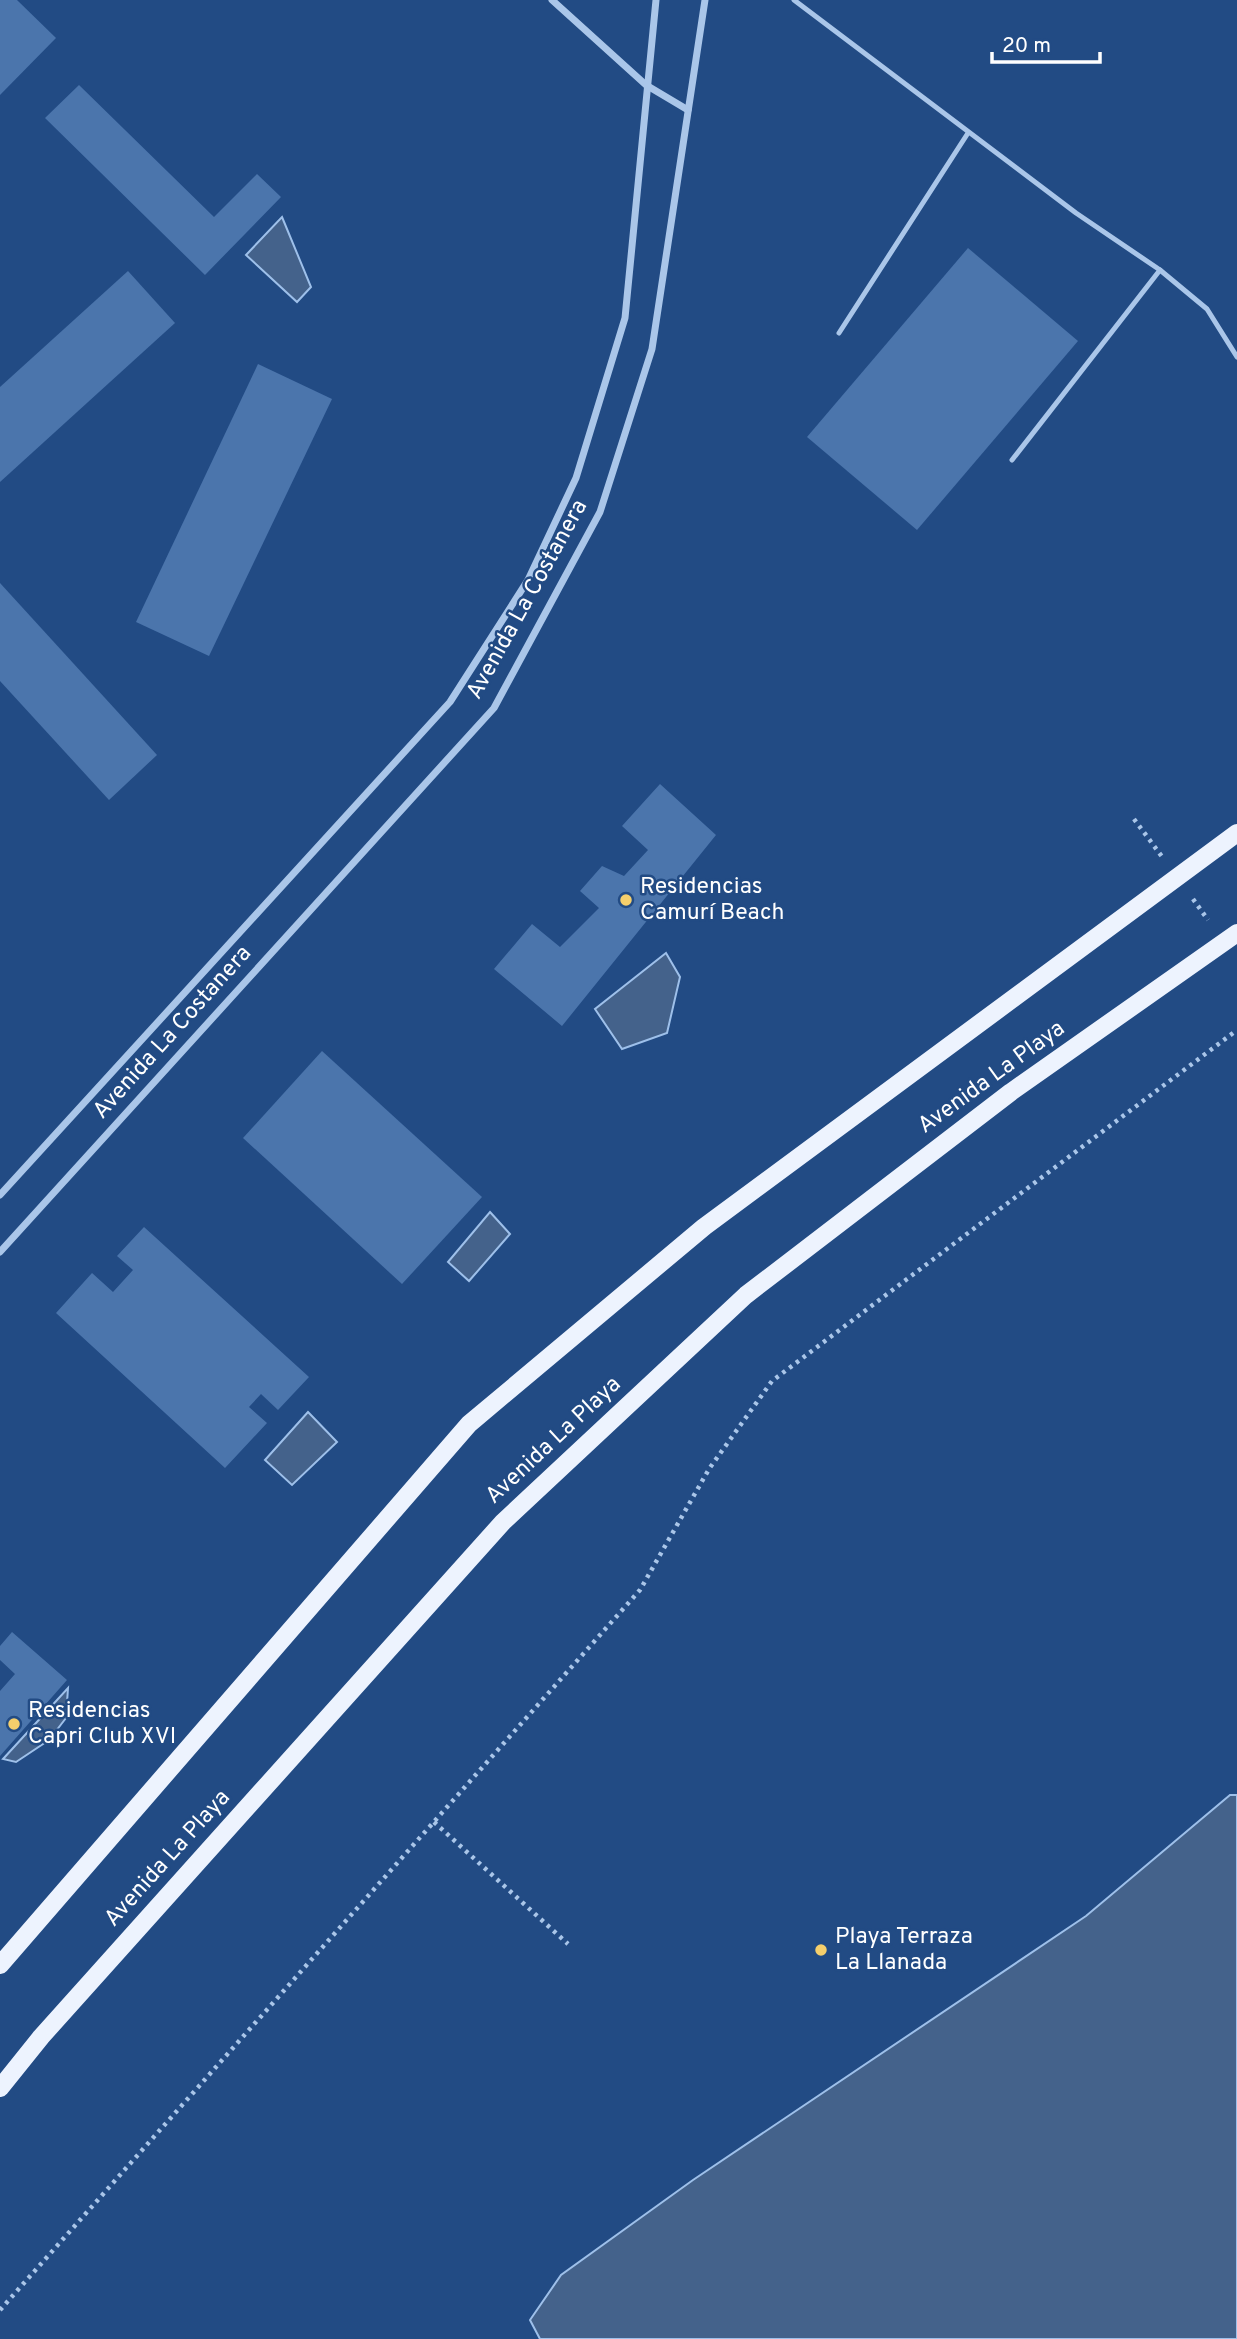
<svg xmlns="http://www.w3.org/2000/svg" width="1237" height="2339" font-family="Overpass,sans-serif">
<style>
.water{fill:#44628b;stroke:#9ec0ea;stroke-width:2}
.building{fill:#4b75ac}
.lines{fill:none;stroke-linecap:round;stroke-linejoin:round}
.path{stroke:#aac6e9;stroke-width:4.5;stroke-dasharray:3.5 5;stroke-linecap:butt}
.service{stroke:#aac6e9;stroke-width:5}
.minor{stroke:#aac6e9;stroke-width:7}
.primary{stroke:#edf3fe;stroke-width:18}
.poi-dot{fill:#f5cf6c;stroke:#224b84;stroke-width:2.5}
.labels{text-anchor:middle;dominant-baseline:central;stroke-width:5;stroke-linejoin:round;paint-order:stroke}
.street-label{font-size:23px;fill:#fff;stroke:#224b84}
.poi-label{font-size:23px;fill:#fff;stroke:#224b84;text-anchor:start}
</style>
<rect width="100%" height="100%" fill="#224b84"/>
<g class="water">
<path d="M282,217L311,287L297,302L246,255Z"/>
<path d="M666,953L680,977L667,1033L622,1049L595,1009Z"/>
<path d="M490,1212L510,1234L469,1281L448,1262Z"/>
<path d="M308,1412L337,1442L292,1485L265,1460Z"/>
<path d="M68,1688L66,1718L49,1740L16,1762L3,1759Z"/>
<path d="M1230,1795H1237V2339H540L530,2320L561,2275L693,2180L1086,1916Z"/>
</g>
<g class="building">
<path d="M0,0H17L56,38L0,95Z"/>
<path d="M79,85L214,217L257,174L281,197L205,275L45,118Z"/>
<path d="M968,248L1078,341L917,530L807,437Z"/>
<path d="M128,271L175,323L0,482V387Z"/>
<path d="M258,364L332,399L209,656L136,622Z"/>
<path d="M0,583L157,755L109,800L0,681Z"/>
<path d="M660,784L716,835L562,1026L494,969L532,924L560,947L599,908L580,891L602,866L624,876L648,850L622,826Z"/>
<path d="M322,1051L482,1197L402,1284L243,1138Z"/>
<path d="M144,1227L309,1377L278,1410L261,1394L249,1407L267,1423L225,1468L56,1313L92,1273L113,1292L133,1270L117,1256Z"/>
<path d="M12,1632L67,1680L0,1756V1691L15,1674L0,1660V1646Z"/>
</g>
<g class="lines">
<g class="path">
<path d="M1134,819L1163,858"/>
<path d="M1193,899L1208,920"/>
<path d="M434,1822L568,1944"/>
<path d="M0,2310L640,1590L709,1469L772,1381L1237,1030"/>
</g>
<g class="service">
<path d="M794,0L1076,213L1160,270L1207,309L1237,357"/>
<path d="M839,333L968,133"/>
<path d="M1012,460L1160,270"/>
</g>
<g class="minor">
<path d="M552,0L646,85L688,110"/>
<path d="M0,1195L450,702L528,580L576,478L625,318L656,0"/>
<path d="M0,1252L494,708L600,512L652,349L705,0"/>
</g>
<g class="primary">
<path d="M0,1965L469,1424L704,1227L1237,833"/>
<path d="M0,2088L41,2037L503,1522L746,1295L1011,1092L1237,933"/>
</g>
</g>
<g class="poi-dot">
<circle cx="626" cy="900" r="7"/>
<circle cx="14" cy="1724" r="7"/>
<circle cx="821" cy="1950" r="7"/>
</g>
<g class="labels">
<g class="street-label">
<text transform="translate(528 600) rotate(-61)">Avenida La Costanera</text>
<text transform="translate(173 1033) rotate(-48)">Avenida La Costanera</text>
<text transform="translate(992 1078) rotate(-36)">Avenida La Playa</text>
<text transform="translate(554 1441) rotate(-43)">Avenida La Playa</text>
<text transform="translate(168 1859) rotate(-48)">Avenida La Playa</text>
</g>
<g class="poi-label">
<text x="640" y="887">Residencias<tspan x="640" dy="26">Camurí Beach</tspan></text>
<text x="28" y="1711">Residencias<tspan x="28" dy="26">Capri Club XVI</tspan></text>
<text x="835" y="1937">Playa Terraza<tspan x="835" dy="26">La Llanada</tspan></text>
</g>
</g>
<path d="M992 52v10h108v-10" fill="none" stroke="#ffffff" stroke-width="3.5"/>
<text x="1002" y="52" font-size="21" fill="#ffffff" stroke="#224b84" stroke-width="5" paint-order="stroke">20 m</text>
</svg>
